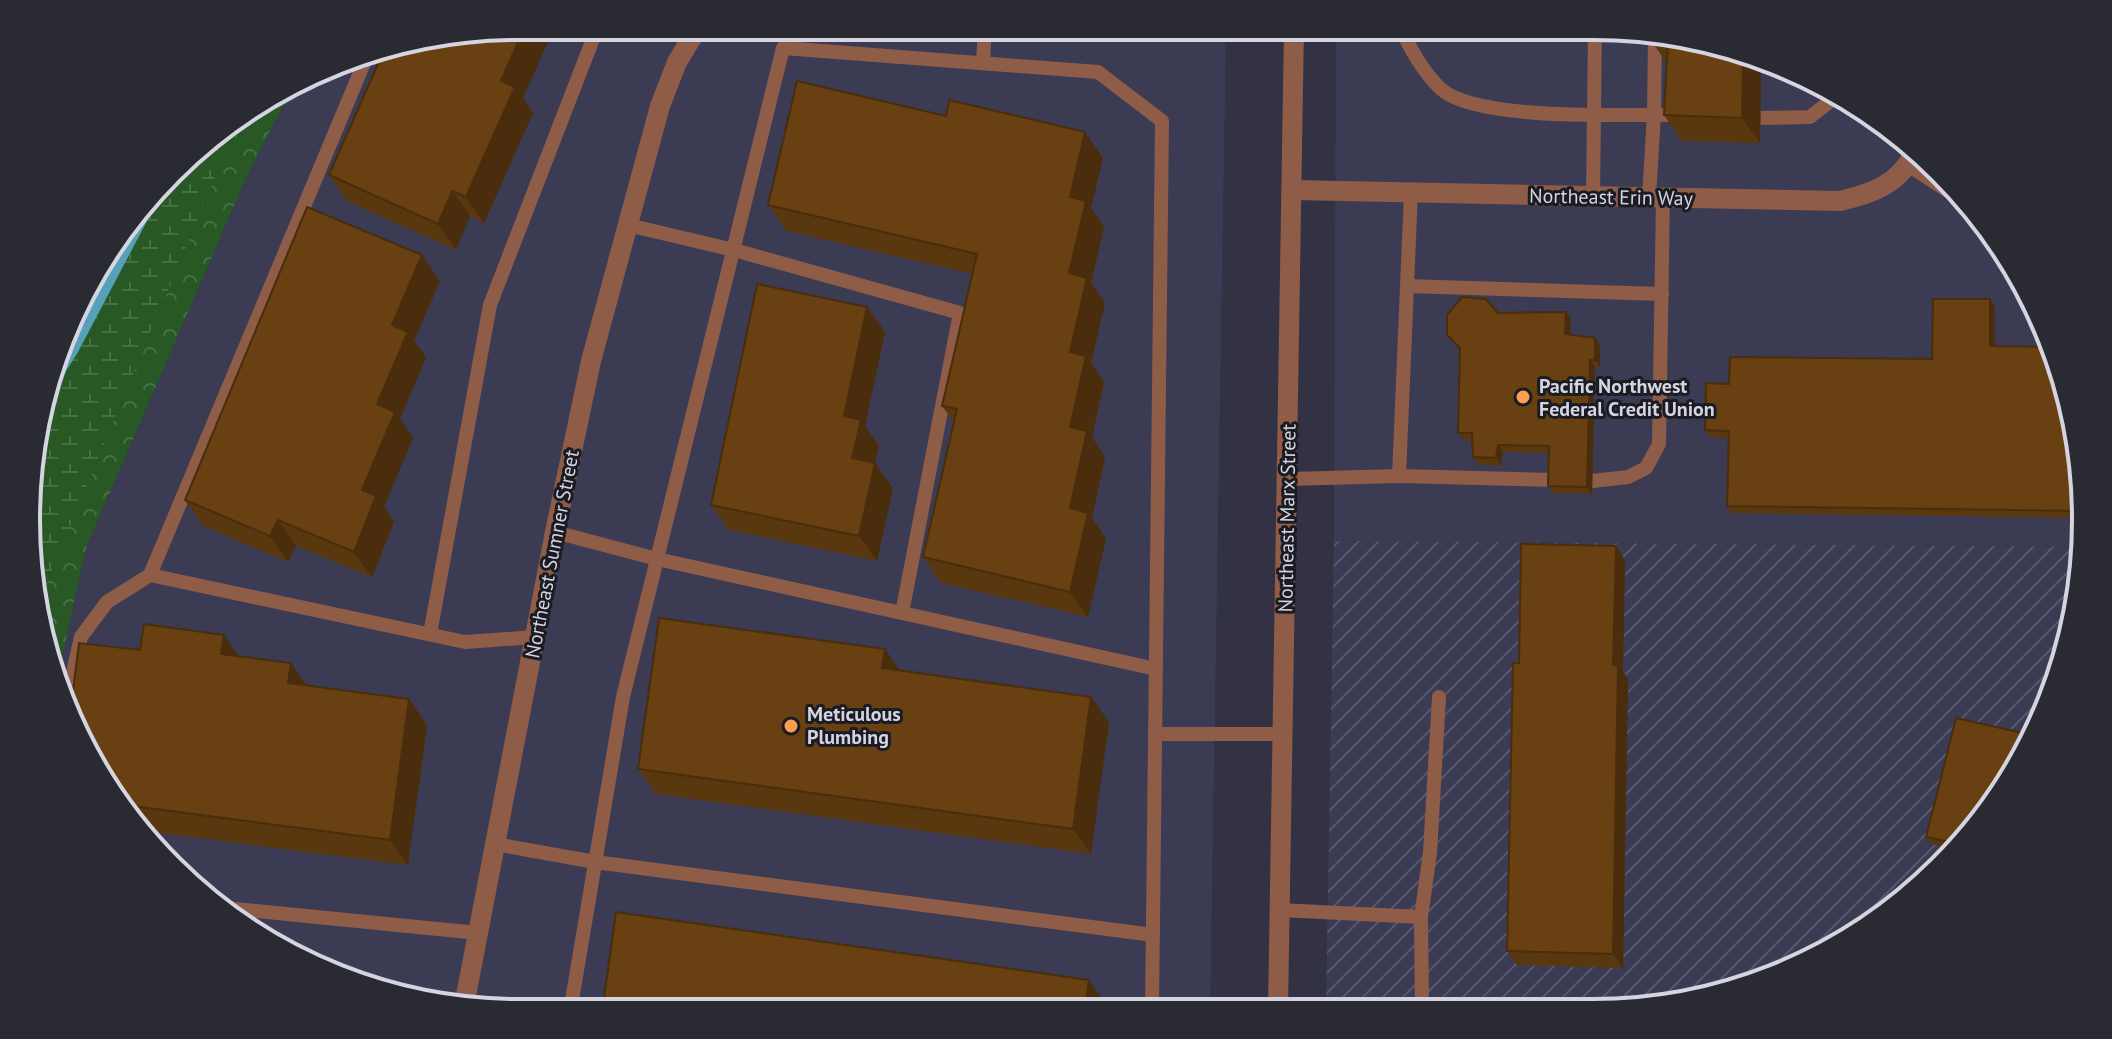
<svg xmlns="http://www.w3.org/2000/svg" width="2112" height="1039" font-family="'PT Sans',sans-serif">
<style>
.built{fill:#3b3b54}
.industrial{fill:url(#industrial-furrows)}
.forest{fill:url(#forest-crowns)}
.wetland{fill:url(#wetland-marsh)}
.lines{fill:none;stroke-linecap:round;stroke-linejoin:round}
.stream{stroke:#55a1ba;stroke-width:10}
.lane{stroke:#8e5c47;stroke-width:14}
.street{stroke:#8e5c47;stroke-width:20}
.wall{fill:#59370f}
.shaded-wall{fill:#492d0c}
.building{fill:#684011;stroke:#492d0c;stroke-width:2}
.poi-dot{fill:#fa9f4f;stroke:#1b1b23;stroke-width:3}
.labels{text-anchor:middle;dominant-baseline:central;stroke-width:6;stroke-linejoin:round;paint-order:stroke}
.street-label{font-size:20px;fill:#d5d5e1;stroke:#1b1b23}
.poi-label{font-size:20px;font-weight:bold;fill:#d5d5e1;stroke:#1b1b23;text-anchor:start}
.rim{fill:none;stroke:#d5d5e1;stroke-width:4}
</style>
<defs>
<pattern id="industrial-furrows" width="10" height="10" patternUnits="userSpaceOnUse" patternTransform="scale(2)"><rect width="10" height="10" fill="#3b3b54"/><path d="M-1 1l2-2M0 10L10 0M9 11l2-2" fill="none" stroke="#56566c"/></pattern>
<pattern id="forest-crowns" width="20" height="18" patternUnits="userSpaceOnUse" patternTransform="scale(2)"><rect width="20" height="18" fill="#285924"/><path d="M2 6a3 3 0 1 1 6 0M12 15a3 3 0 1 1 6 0" fill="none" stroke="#467044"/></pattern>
<pattern id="wetland-marsh" width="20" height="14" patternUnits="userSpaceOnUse" patternTransform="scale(2)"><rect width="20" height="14" fill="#285924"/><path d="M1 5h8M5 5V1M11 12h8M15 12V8" fill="none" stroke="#467044"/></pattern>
</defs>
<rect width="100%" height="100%" fill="#323244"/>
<g class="built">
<path d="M520,26L1226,27L1210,1010L488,1012L302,962L170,868L77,737L58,676L86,548L246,178L291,90L360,52Z"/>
<path d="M1336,27H1624L1810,77L1963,194L2060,360L2084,547L1334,541Z"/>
</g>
<path class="industrial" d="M1334,541L2084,547L2085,551L2035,737L1984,820L1893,911L1781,976L1656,1009L1326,1010Z"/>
<path class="forest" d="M291,90L246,178L86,548L58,676L37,606L240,117Z"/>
<path class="wetland" d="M240,117L37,606L30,583L36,423L109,246L219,128Z"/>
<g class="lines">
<path class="stream" d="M50,387L74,349L154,197"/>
<g class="lane">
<path d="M1401,27C1409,48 1424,73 1441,89C1478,122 1630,114 1683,115"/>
<path d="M369,51L150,575L465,642L535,637"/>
<path d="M983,63L985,26"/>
<path d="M1760,118L1810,117L1833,99V94"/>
<path d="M1908,165L1970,205"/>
<path d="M1593,196L1595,27"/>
<path d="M1649,198L1654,114L1655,35"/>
<path d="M628,225L734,250L960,313L902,613"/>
<path d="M1407,286L1662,294"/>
<path d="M1399,476L1411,192"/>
<path d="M1288,479L1399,476L1553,480"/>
<path d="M1592,481L1628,477L1646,468L1659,444L1663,198"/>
<path d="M555,532L657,559L1156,669"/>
<path d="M430,634L490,305L598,26"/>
<path d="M66,703L81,637L107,602L150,575"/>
<path d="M1155,734H1283"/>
<path d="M495,844L595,862L1153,935"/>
<path d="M226,908L478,933"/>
<path d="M1280,910L1421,917L1422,1009"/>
<path d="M1421,917L1430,853L1439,697"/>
<path d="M570,1012L623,697L783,48L1098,72L1162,121L1152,1010"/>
</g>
<g class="street">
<path d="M1293,190L1840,201C1870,194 1898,185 1913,155"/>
<path d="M464,1006L555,532L591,361L660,106L677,62L699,26"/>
<path d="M1278,1010L1294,27"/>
</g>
</g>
<g class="wall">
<path d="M1419,27H1563L1562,41L1428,39Z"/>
<path d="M1650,34L1769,66H1761L1760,143L1682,141L1664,115L1666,62L1650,39Z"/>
<path d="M523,98L533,113L484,223L470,216L456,250L347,201L329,175Z"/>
<path d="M1103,158L1091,208L1104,227L1091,283L1105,303L1091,363L1104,382L1092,437L1105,457L1092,518L1106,539L1088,617L941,583L923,557L954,422L942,406L973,274L786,231L768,205Z"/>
<path d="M422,255L440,281L414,341L426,357L400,419L413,437L384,507L394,522L372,577L296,546L288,562L203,526L185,500Z"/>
<path d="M1990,299L1995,307V346L2060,360L2081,518L1732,513L1727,506L1728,438L1710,437L1705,430L1729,384L1932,359Z"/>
<path d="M867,307L885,332L865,426L879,446L875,463L893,488L877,561L729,530L711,505Z"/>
<path d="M1498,313L1571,319L1570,335L1600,345V367H1595L1592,494L1553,493L1548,486L1549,453L1503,452L1501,466L1478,464L1473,457V440H1464L1458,433L1460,350L1447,335Z"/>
<path d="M1616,546L1625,560L1623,672L1628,679L1623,968L1517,965L1507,951L1519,663Z"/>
<path d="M224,635L239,657L291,663L307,686L409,699L427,725L408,865L144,831L77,737L140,650Z"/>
<path d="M900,670L1091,697L1109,722L1091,854L656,794L638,769Z"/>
<path d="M1984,820L1955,849L1931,844L1926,837Z"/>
</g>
<g class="shaded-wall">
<path d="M525,26H555L523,98L533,113L484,223L466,197L501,81Z"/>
<path d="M1552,27H1563L1562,41Z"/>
<path d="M1743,59L1760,63L1761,66L1760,143L1742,118Z"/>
<path d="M1085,132L1103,158L1091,208L1104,227L1091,283L1105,303L1091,363L1104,382L1092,437L1105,457L1092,518L1106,539L1088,617L1070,592V197Z"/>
<path d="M452,191L470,216L456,250L438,224Z"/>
<path d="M422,255L440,281L414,341L426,357L400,419L413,437L384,507L394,522L372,577L354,552L362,490L392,325Z"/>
<path d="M1990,299L1995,307V353L1990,346Z"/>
<path d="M867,307L885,332L865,426L879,446L875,463L893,488L877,561L859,536L852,458L844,416Z"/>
<path d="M1566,312L1571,319L1570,341L1565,334Z"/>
<path d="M1595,338L1600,345V367L1595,360Z"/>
<path d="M1590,360L1595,367L1592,494L1587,487Z"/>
<path d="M1498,445L1503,452L1501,466L1496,458Z"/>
<path d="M278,520L296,546L288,562L270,536Z"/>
<path d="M1616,546L1625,560L1623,672L1628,679L1623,968L1613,954V665Z"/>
<path d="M224,635L242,661L221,654Z"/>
<path d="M885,649L903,675L882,668Z"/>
<path d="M291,663L309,689L288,683Z"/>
<path d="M1091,697L1109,722L1091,854L1073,829Z"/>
<path d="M409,699L427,725L408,865L390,840Z"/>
<path d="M1089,980L1107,1005L1106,1010H1085Z"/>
</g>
<g class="building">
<path d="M520,26H525L501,81L515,87L466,197L452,191L438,224L329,175L385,48Z"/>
<path d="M1650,34L1743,59L1742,118L1664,115L1668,39H1650Z"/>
<path d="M797,81L946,116L949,100L1085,132L1070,197L1086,201L1069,273L1087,278L1070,352L1086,356L1070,427L1087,431L1070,508L1088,513L1070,592L923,557L957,409L942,406L977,254L768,205Z"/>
<path d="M307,207L422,255L392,325L408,332L377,404L395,412L362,490L376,496L354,552L278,520L270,536L185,500Z"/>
<path d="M757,284L867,307L844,416L861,420L852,458L875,463L859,536L711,505Z"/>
<path d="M1462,297L1486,299L1498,313L1566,312L1565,334L1595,338V360H1590L1587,487L1548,486L1549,446L1498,445L1496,458L1473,457L1472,433H1458L1460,348L1447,335V315Z"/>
<path d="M1933,299H1990V346L2052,347L2060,360L2080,511L1727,506L1729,431L1705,430L1706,383L1729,384L1730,357L1932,359Z"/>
<path d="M1521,544L1616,546L1613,665H1618L1613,954L1507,951L1513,663H1519Z"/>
<path d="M659,618L885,649L882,668L1091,697L1073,829L638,769Z"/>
<path d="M144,624L224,635L221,654L291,663L288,683L409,699L390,840L125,805L77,737L70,714L79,643L140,650Z"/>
<path d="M1956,718L2036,736L1984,820L1960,844L1926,837Z"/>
<path d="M616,912L1089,980L1085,1010L602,1012Z"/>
</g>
<g class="poi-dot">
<circle cx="1523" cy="397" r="8"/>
<circle cx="791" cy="726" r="8"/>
</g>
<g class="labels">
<g class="street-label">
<text transform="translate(1611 197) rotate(1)">Northeast Erin Way</text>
<text transform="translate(1287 518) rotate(-89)">Northeast Marx Street</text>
<text transform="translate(552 554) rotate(-79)">Northeast Sumner Street</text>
</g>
<g class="poi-label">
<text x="1539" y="386">Pacific Northwest<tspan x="1539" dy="23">Federal Credit Union</tspan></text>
<text x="807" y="714">Meticulous<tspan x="807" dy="23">Plumbing</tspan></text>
</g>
</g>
<path d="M0 0H2112V1039H0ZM519 40H1593A479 479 0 0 1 2072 519V520A479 479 0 0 1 1593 999H519A479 479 0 0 1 40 520V519A479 479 0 0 1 519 40Z" fill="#2a2a32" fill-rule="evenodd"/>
<path class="rim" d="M519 40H1593A479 479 0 0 1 2072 519V520A479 479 0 0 1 1593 999H519A479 479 0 0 1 40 520V519A479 479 0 0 1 519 40Z"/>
</svg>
